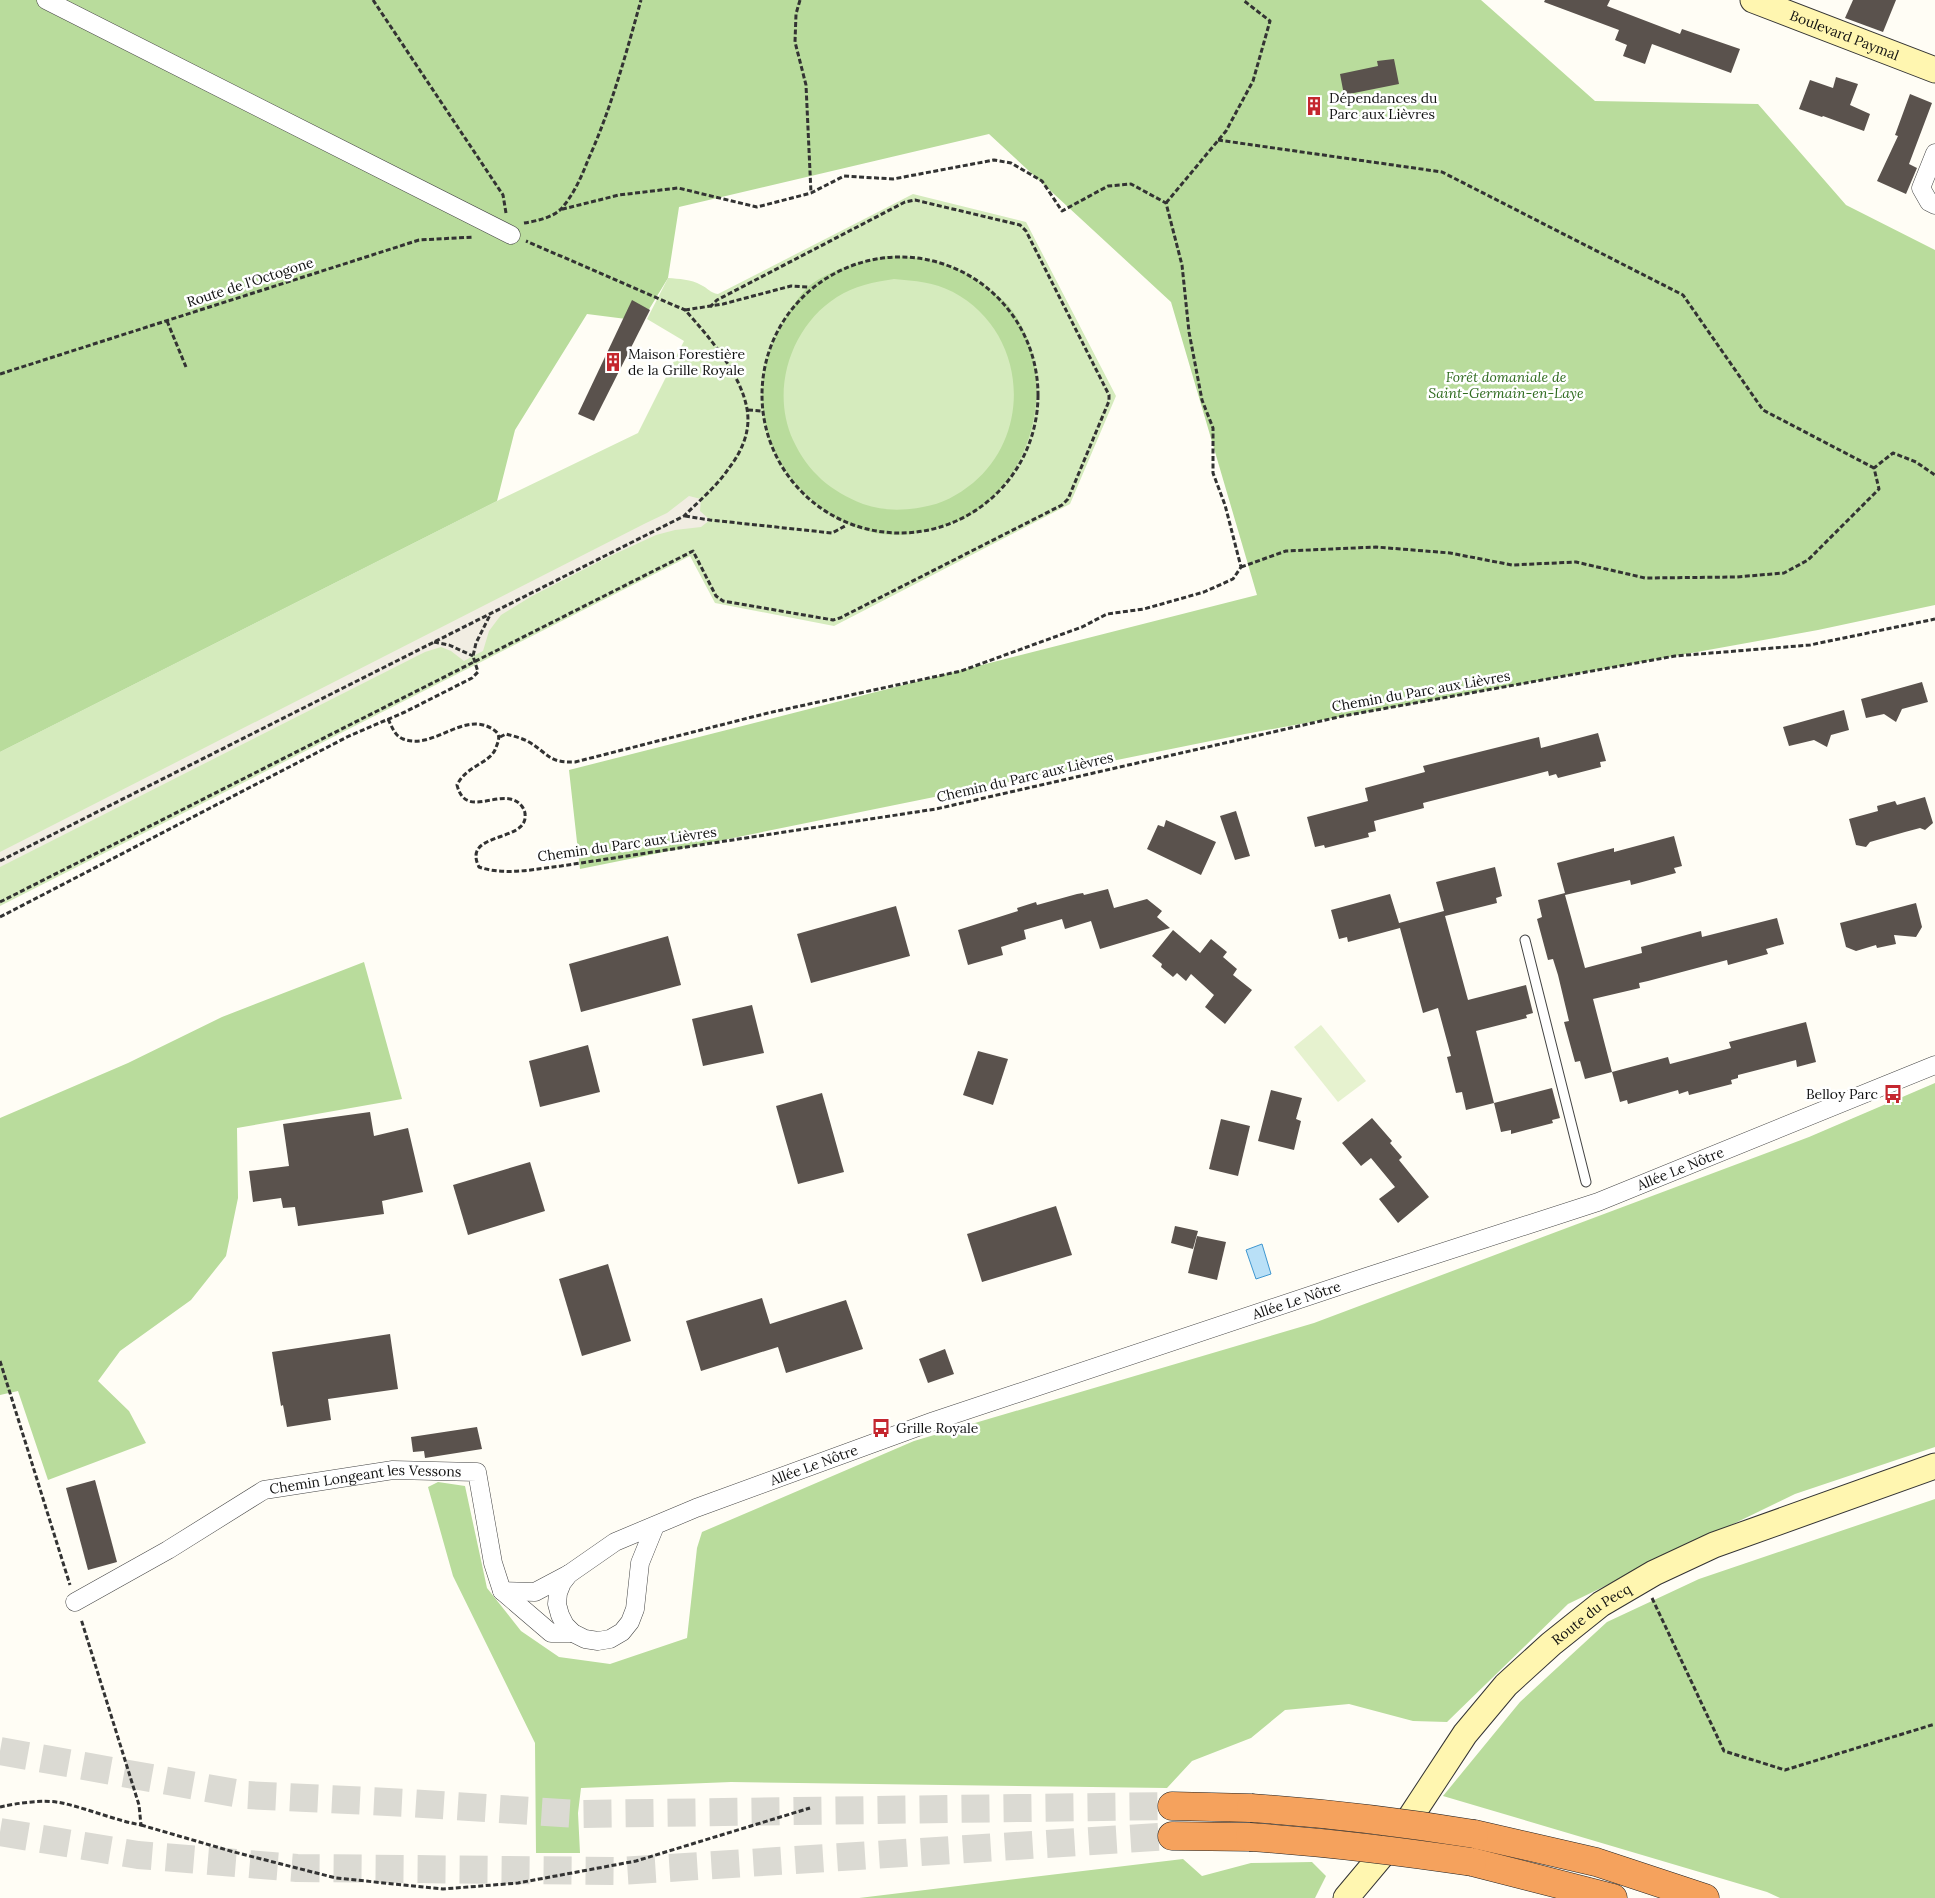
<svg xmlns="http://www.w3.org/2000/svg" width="1935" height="1898" font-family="Lora,serif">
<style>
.green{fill:#d5ebbd}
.forest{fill:#b9dc9c;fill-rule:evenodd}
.pitch{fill:#e6f2cf}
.plaza{fill:#f1ede2}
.water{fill:#b9e0f7;stroke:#3f96cf}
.building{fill:#5a524d}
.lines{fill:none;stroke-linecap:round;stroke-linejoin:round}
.motorway-tunnel{stroke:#dbdad3;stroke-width:28;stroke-dasharray:28 14;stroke-linecap:butt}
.service-casing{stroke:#444;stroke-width:11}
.minor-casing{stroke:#444;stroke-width:19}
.secondary-casing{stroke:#333;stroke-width:27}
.motorway-casing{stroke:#222;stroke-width:29}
.path{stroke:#333;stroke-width:3;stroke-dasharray:5 2.5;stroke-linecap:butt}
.service{stroke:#fff;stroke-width:9}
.minor{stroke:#fff;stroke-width:18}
.secondary{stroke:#fff6b0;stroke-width:25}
.motorway{stroke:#f5a25d;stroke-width:28}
.motorway-bridge-casing{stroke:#222;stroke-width:29;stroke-linecap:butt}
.motorway-bridge{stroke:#f5a25d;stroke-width:28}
.labels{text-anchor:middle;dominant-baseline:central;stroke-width:5;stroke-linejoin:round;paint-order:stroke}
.street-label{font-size:14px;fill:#111;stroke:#fff}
.poi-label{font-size:14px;fill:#111;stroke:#fff;text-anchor:start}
.park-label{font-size:14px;font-style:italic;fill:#2f6b1f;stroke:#fff}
</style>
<rect width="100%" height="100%" fill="#fffdf5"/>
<path class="green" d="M913,194L1026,222L1116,396L1070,504L834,626L715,603L690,556L0,906V752L497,501L638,433L684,341L647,319L668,278C679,279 691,279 701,285C708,288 710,293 718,294Z"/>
<g class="forest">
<path d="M0,0H1481L1595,101L1758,104L1846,205L1935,250V605L1818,630L1245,734L580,869L569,770L1257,595L1171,302L989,134L679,207L668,278L642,321L587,314L515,430L497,501L0,752Z"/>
<path d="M886,256C926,256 961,264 991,291C997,295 1003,300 1008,305C1060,370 1038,473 969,516C963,520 955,522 949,524C933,530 914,535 898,535C866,535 837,523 814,502C757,453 746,381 786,318C792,308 800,294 809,286C831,269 860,262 886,256ZM894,279C915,281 934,282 953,292C1025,330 1035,431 973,483C958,495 942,504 923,507C902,511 883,511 863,504C830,491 808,472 793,440C770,390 791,326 837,297C854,286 874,282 894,279Z"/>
<path d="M364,962L402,1099L237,1128L238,1198L226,1256L191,1300L120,1351L98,1381L129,1411L146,1443L48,1480L18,1391L0,1395V1118L128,1063L222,1017Z"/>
<path d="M1935,1083V1447L1795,1494L1568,1604L1447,1722L1413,1721L1349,1704L1285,1710L1251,1738L1192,1761L1167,1788L731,1782L581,1788L578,1813L580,1853H536L535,1743L453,1576L428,1487L438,1482L465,1486L487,1588L521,1631L559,1657L610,1664L687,1638L697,1548L702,1532L914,1441L1314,1323L1809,1137Z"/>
<path d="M1935,1499V1898H1780L1767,1892L1443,1796L1520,1702L1607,1622L1699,1579Z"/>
<path d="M1183,1859L1202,1876L1251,1863L1312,1862L1326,1876L1315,1898H859Z"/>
</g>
<path class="pitch" d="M1321,1025L1366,1081L1338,1102L1294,1047Z"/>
<path class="plaza" d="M689,496L701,499L700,511L710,520L701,527L675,530L656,535L606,558L532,596L501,615L489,631L483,651L473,656L464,661L451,651L441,647L425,652L0,867V852L646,523L667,513Z"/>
<path class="water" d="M1262,1244L1271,1274L1256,1279L1246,1250Z"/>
<g class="building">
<path d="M1545,0H1610L1607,6L1680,34L1682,29L1740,49L1731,73L1652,44L1645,64L1623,56L1627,45L1615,40L1619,30L1544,2Z"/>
<path d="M1853,0H1896L1883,32L1845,18Z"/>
<path d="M1394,59L1399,84L1344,95L1340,74L1378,66L1377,61Z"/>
<path d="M1836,77L1858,84L1850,105L1870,114L1864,131L1823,116L1822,117L1799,109L1810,80L1833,88Z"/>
<path d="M1910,94L1932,103L1909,164L1917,168L1906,194L1877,181L1898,136L1895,135Z"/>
<path d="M632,300L650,310L594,421L578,414Z"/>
<path d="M1922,682L1928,702L1902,709L1896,722L1884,714L1866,718L1861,699Z"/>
<path d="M1844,710L1849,730L1831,735L1827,747L1814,740L1789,746L1783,727Z"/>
<path d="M1598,733L1606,761L1600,762L1601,767L1558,778L1556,774L1549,776L1548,771L1423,803L1424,808L1374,821L1376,831L1368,833L1369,837L1325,848L1324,845L1315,847L1307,817L1368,801L1365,788L1425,772L1423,766L1539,737L1541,748Z"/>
<path d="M1925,797L1933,823L1925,830L1920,828L1905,832L1870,842L1866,847L1856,845L1849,819L1878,811L1877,806L1895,801L1897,805Z"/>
<path d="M1236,811L1250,856L1235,860L1220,816Z"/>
<path d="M1166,820L1216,842L1201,875L1147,849L1158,825L1164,827Z"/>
<path d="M1674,836L1682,866L1674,868L1676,873L1631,885L1630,880L1565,895L1585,968L1642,953L1641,947L1701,931L1702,937L1777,918L1784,944L1766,949L1768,954L1728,965L1727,960L1648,981L1639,983L1640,988L1593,999L1612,1072L1585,1079L1580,1061L1575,1062L1564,1022L1569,1021L1558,975L1553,959L1548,960L1537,919L1542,917L1538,900L1565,893L1557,863L1614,848V852Z"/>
<path d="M1495,867L1502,896L1496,898L1497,903L1445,916L1468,1000L1526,985L1533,1013L1526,1015L1527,1018L1476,1031L1494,1103L1466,1110L1462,1092L1456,1093L1447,1057L1451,1056L1438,1008L1423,1013L1400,928L1348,942L1347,937L1339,939L1331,910L1390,894L1399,923L1444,911L1436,882Z"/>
<path d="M1108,889L1114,908L1147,899L1162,911L1157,917L1170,928L1100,949L1091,921L1065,929L1062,919L1024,930L1026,939L1001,947L1003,955L968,965L958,930L1018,911L1017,908L1036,902L1037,905L1077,894L1083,893L1084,895Z"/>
<path d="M1916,903L1922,927L1916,937L1894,935L1896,944L1877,948L1876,945L1856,951L1846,947L1840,923Z"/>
<path d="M896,906L910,956L811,983L797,934Z"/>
<path d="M1173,930L1200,953L1211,939L1227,952L1223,957L1237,969L1233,975L1252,990L1225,1024L1205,1007L1214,995L1191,974L1186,981L1177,973L1173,977L1161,967L1162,964L1152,956Z"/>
<path d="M668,936L681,985L581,1012L569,964Z"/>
<path d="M752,1005L764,1053L703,1066L692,1019Z"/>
<path d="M1806,1022L1816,1062L1797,1067L1796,1060L1738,1075V1078L1731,1080L1732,1084L1689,1095L1688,1091L1679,1094L1678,1090L1628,1104L1627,1100L1620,1102L1612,1072L1668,1057L1670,1064L1731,1048L1729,1042Z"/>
<path d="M588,1045L600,1092L540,1107L529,1061Z"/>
<path d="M978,1051L1008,1059L993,1105L963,1095Z"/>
<path d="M1552,1088L1560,1118L1552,1120L1553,1123L1511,1134V1130L1501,1132L1494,1103Z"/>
<path d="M1271,1090L1302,1098L1296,1119L1301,1121L1294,1150L1258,1141Z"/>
<path d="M822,1093L844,1172L798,1184L776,1106Z"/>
<path d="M370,1112L374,1136L408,1128L423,1192L382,1201L384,1214L298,1226L295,1207L283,1208L281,1198L253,1202L249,1171L289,1166L283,1124Z"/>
<path d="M1372,1118L1392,1141L1390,1143L1402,1157L1399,1160L1429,1197L1398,1223L1379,1199L1395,1187L1371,1158L1361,1166L1342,1143Z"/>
<path d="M1221,1119L1250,1126L1238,1176L1209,1169Z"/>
<path d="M530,1162L545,1211L468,1235L453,1185Z"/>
<path d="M1056,1206L1072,1255L982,1282L967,1234Z"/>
<path d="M1175,1226L1198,1231L1193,1249L1171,1243Z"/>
<path d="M1197,1236L1226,1242L1217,1280L1188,1273Z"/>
<path d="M608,1264L631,1341L582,1356L559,1279Z"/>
<path d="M762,1298L770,1324L846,1300L863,1349L786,1373L778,1347L701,1371L686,1321Z"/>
<path d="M390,1334L398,1389L328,1399L331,1420L287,1427L283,1405L281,1406L272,1352Z"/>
<path d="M945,1349L954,1374L928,1383L919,1359Z"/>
<path d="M477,1427L482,1449L425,1458L424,1451L413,1452L411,1437Z"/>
<path d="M95,1480L117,1562L88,1570L66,1488Z"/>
</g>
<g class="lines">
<g class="motorway-tunnel">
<path d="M0,1751L246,1795L409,1803L577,1814L1172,1806"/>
<path d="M0,1832L138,1855L297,1868L621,1871L1172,1836"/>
</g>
<g class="service-casing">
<path id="service" d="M1525,940L1586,1182"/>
</g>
<g class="minor-casing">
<g id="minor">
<path d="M46,0L511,235"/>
<path d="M1935,153L1921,188L1929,202L1935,205"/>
<path id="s1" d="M655,1526L640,1563L635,1609L630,1622L622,1632L610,1639L598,1641L585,1639L573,1633L565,1625L560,1615L557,1604L558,1593L562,1583L569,1574L615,1542L696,1508L934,1421L1366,1277L1598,1202L1935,1065"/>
<path d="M502,1591L535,1592L569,1574"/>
<path id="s2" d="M75,1602L168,1550L264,1490L393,1470L477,1472L493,1563L502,1591L551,1633H573"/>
</g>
</g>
<g class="secondary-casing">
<g id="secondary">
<path id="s3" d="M1753,0L1935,70"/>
<path id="s4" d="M1346,1898L1398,1836L1465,1734L1506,1685L1551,1644L1601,1604L1654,1573L1714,1545L1935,1466"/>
</g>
</g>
<g class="motorway-casing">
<g id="motorway">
<path d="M1172,1806L1251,1808"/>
<path d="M1474,1834L1596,1862L1705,1898"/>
<path d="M1172,1836L1250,1837"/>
<path d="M1472,1862L1613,1898"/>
</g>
</g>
<g class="path">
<path d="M373,0L503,195L506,213"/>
<path d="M800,0L796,14L795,42L806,85L811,193"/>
<path d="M1218,140L1442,172L1683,295L1763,410L1874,468"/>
<path d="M1166,203L1226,131L1253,81L1270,21L1243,0"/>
<path d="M524,223C536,221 551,218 560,210C573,196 581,178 588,160C611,109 626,54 641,0"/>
<circle cx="900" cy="395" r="138"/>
<path d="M685,310L723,304L791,286L808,287"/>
<path d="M167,321L186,367"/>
<path d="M0,374L419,240L474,237"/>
<path d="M748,410L762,411"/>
<path d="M685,516L710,520L832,533L847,525"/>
<path d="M1241,567L1286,551L1376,547L1450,553L1512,565L1576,562L1645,578L1736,577L1784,573L1808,560L1879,489L1874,468L1893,453L1916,462L1935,475"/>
<path d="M434,642L449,645L473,656"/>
<path d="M388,719C392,727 395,736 403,739C434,751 464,709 494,730C502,735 498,742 495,750C488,764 466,766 457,785C466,821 501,786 520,804C522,806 525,810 525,814C529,843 461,831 479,867C505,876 535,869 561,866L936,809L1343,716L1675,656L1810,645L1935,619"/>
<path d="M500,737L506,734C513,736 522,738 529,742C549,754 548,763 575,762L768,713L961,671L1082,627L1107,614L1144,609L1204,592L1233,579L1241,567L1225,505L1213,473V428L1202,400L1189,332L1182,265L1166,203L1131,184L1108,186L1062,211L1042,181L1011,163L994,160L893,179L844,176L811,193L757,207L678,188L619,195L559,210"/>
<path d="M0,861L684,516C699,501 717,486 729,468C737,458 745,443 747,430C755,389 711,339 685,310L526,241"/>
<path d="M0,902L693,551L716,596L723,601L833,620L840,618L1062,505L1068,499L1109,401V395L1026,231L1020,225L915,200L905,202L717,300L710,307"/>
<path d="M0,917L349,736L405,712L472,678L478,672L473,656L476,643L490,615"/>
<path d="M0,1361L70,1585"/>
<path d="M1652,1598L1724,1751L1785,1770L1935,1724"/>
<path d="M0,1807C18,1803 44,1799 62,1803C89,1809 114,1820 141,1825L139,1805L81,1619"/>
<path d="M141,1825L234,1852L336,1878L443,1889L518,1883L636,1861L810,1808"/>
</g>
<use href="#service" class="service"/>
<use href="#minor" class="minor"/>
<use href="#secondary" class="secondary"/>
<use href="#motorway" class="motorway"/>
<g class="motorway-bridge-casing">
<g id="motorway-bridge">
<path d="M1251,1808C1326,1813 1400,1822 1474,1834"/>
<path d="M1250,1837C1325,1842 1398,1851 1472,1862"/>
</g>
</g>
<use href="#motorway-bridge" class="motorway-bridge"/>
</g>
<defs>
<g id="building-bare" transform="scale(1.5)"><path d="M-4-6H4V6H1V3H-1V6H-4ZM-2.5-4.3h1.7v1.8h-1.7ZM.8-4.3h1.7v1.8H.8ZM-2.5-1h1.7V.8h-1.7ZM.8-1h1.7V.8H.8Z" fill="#c4262e" stroke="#fff" stroke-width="2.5" paint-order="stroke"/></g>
<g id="bus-bare" transform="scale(1.5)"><path d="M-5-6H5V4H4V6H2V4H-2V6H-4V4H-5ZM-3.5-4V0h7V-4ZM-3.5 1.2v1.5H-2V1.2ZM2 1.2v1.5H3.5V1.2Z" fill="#c4262e" stroke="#fff" stroke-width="2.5" paint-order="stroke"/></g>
</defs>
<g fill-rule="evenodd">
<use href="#building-bare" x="1314" y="106"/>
<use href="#building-bare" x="613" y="362"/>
<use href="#bus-bare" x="1893" y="1094"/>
<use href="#bus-bare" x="881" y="1428"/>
</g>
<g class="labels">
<g class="street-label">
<text stroke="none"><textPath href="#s3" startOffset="98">Boulevard Paymal</textPath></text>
<text transform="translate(250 282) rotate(-18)">Route de l'Octogone</text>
<text transform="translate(1421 691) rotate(-10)">Chemin du Parc aux Lièvres</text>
<text transform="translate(1025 777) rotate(-13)">Chemin du Parc aux Lièvres</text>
<text transform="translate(627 844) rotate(-8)">Chemin du Parc aux Lièvres</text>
<text stroke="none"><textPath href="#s1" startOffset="1418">Allée Le Nôtre</textPath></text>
<text stroke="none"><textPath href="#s1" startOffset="1012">Allée Le Nôtre</textPath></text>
<text stroke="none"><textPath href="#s1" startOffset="502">Allée Le Nôtre</textPath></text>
<text stroke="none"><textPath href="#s2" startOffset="322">Chemin Longeant les Vessons</textPath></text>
<text stroke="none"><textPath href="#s4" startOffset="378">Route du Pecq</textPath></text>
</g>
<g class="poi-label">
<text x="1329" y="98">Dépendances du<tspan x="1329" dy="16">Parc aux Lièvres</tspan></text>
<text x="628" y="354">Maison Forestière<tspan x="628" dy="16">de la Grille Royale</tspan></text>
<text x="1878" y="1094" text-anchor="end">Belloy Parc</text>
<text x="896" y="1428">Grille Royale</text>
</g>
<g class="park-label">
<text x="1506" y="377">Forêt domaniale de<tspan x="1506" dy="16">Saint-Germain-en-Laye</tspan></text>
</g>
</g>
</svg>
